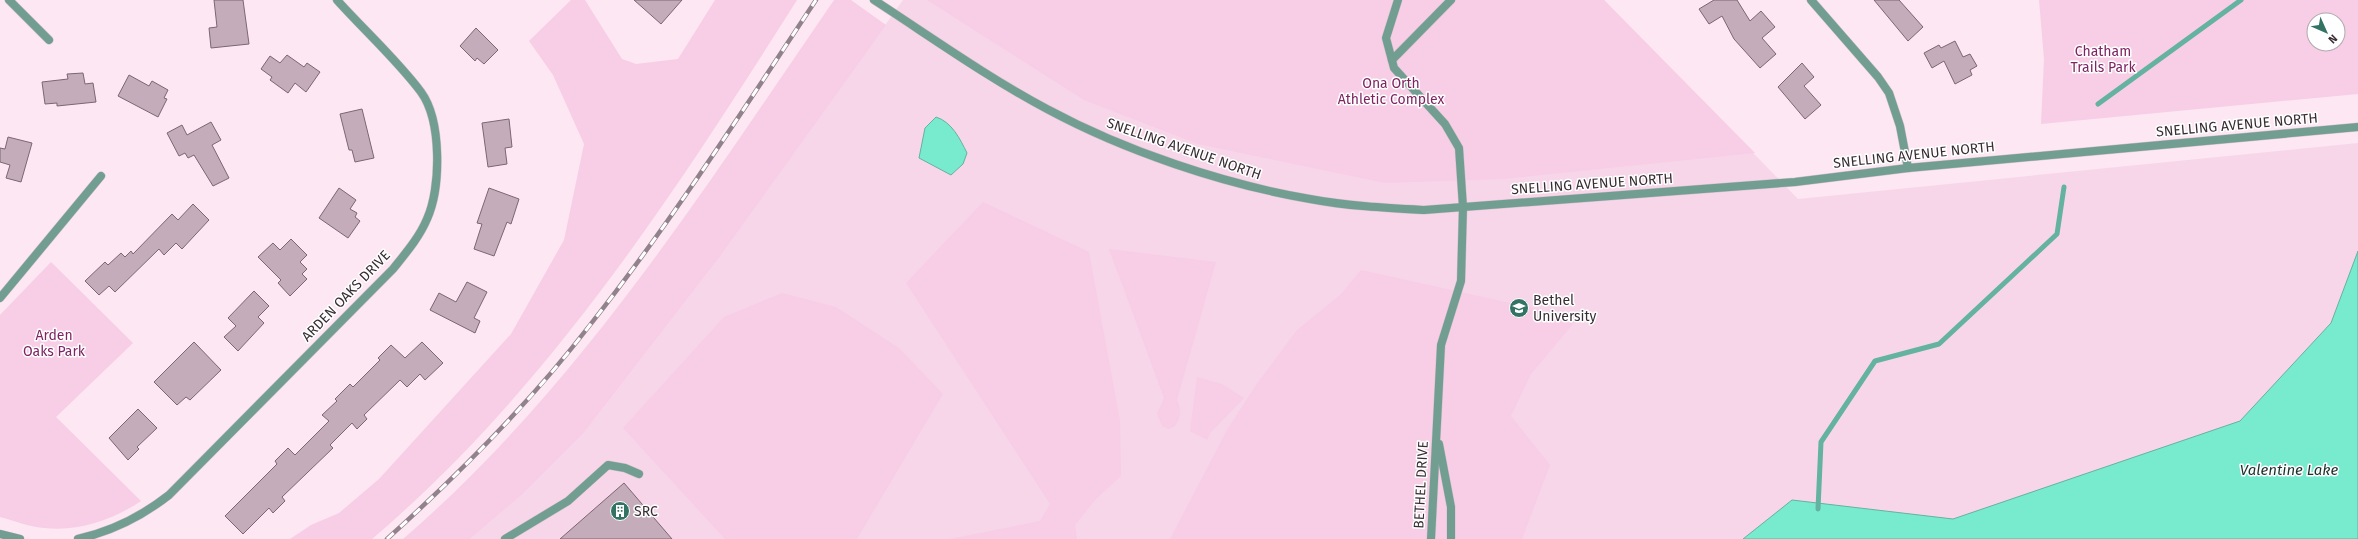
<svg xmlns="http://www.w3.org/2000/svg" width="2358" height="539" font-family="'Fira Sans',sans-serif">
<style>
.built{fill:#f7d6e9}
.green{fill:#f8cde6;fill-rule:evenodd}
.water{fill:#78eace;stroke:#64b2a0}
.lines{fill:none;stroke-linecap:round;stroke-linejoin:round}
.stream{stroke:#64b2a0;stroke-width:5}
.building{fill:#c5acba;stroke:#7c6673}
.service-casing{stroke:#d5c2cd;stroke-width:9}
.minor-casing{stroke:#d5c2cd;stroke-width:9}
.tertiary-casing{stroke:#d5c2cd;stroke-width:9}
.service{stroke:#729e92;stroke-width:8}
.minor{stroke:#729e92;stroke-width:8}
.tertiary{stroke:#729e92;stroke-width:8}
.rail-casing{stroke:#91828b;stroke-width:4.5}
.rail{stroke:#fff;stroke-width:3;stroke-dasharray:9;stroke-linecap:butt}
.labels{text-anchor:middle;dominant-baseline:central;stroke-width:3;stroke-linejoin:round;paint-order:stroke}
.park-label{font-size:14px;fill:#7e2462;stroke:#fff}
.street-label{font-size:14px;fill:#372e33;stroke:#fff}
.poi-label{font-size:14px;fill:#372e33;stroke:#fff;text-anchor:start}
.water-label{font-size:15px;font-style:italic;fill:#1b302b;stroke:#fff}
</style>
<rect width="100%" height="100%" fill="#fce7f3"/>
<path class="built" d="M903,0H1604L1798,199L2358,143V539H470L524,493L583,434L719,258Z"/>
<g class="green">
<path d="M571,0H585L622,59L636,64L678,59L715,0H797C675,193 547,390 372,539H290L311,525L339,513L379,479L511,334L564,240L584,144L553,75L529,41Z"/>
<path d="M834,0H851L886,25L719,258L583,434L524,493L470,539H403C579,387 704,189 834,0Z"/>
<path d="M927,0H1604L1755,153L1503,179L1385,183L1198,144L1084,100Z"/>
<path d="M2039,0H2358V94L2041,124L2044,59ZM2314,20H2338V44H2314Z"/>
<path d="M983,202L1089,252L1120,421L1121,476L1095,500L1075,525L1077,539H950L1040,521L1050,504L906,283Z"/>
<path d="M1109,249L1216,262L1177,400C1182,410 1181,418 1174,427L1168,429L1162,426L1157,414L1164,398Z"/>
<path d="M51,262L133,343L56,417L141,501C114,519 78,532 45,528C30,527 15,521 0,517V315Z"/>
<path d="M1361,270L1578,318L1531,374L1511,416L1550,465L1522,539H1170L1227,430L1256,385L1297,330L1340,295Z"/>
<path d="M782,293L836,307L899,348L943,394L857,539H725L623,428L724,317Z"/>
<path d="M1197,377L1222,384L1244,398L1210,433L1207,440L1190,431Z"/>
</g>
<g class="water">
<path d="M936,117C952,122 960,139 967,153L963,164L951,175L919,158L925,128Z"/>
<path d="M2358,251V539H1743L1792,500L1953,519L2240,421L2331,323Z"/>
</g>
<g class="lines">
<g class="stream">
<path d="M2098,104L2241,0"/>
<path d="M1818,509L1821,442L1875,361L1939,344L2057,234L2064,187"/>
</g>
</g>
<g class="building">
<path d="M214,0H243L249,44L211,48L209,28L217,27Z"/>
<path d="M634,0H682L661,24Z"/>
<path d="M1714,0H1737L1750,21L1761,11L1775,27L1762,38L1776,54L1760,68L1734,39L1722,16L1709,24L1699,9Z"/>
<path d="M1874,0H1899L1923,27L1908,41Z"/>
<path d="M476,28L498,50L484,64L477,58L475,61L460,46Z"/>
<path d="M1955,41L1963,57L1970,54L1977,66L1970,70L1972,75L1955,84L1944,61L1932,68L1924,53L1939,45L1941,48Z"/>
<path d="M287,55L304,67L307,63L320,72L306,92L295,83L288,93L270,80L272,77L261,69L270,56L280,63Z"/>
<path d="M1802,63L1814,77L1804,86L1821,105L1805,119L1778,87Z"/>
<path d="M83,73L85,84L93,83L96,102L57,106V103L45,104L42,82L68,79L67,74Z"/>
<path d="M129,75L149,86L152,81L168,90L164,98L167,99L158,117L118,96Z"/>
<path d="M362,109L374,158L355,162L352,150H349L340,114Z"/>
<path d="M509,119L512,147L505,148L507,164L488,167L482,123Z"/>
<path d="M211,122L221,140L212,145L229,178L213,186L194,155L188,158L185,153L179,156L167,133L182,125L187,135Z"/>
<path d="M8,137L32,143L21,182L6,178L10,165L0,162V148L5,149Z"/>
<path d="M339,188L356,200L350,209L357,213L355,217L360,221L348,238L319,218Z"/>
<path d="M489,188L519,199L511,224L507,222L494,256L474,249L482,224L477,223Z"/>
<path d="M193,204L209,220L182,249L176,243L164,255L159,249L115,292L109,286L99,295L85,281L105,262L108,265L121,253L125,257L131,251L133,254L172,214L178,220Z"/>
<path d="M291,239L307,255L300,262L307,269L302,274L307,279L290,296L278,283L281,280L258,257L273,243L280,250Z"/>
<path d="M467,282L487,292L474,318L480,321L475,333L430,310L439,293L456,302Z"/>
<path d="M254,291L269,306L258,317L264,323L238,351L224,337L236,326L228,318Z"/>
<path d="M194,342L221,370L190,400L186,397L177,405L154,382Z"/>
<path d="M422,342L443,363L425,380L420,374L407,387L400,380L364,415L367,419L357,429L352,423L330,445L333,448L282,497L285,501L273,513L269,508L243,534L225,516L277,464L275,461L288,448L295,455L329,421L322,415L337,401L335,399L350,384L353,387L380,360L378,358L391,345L405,358Z"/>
<path d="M138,409L157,428L137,447L139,449L128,460L109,438Z"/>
<path d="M624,483L672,539H560Z"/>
</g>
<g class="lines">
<g class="service-casing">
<g id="service">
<path d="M1398,0L1386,38L1394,68L1445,124L1459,148L1463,207"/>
<path d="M1392,60L1451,0"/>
<path d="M505,539L568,501L608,465L625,468L639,474"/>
</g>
</g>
<g class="minor-casing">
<g id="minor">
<path d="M9,0L49,40"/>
<path d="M1811,0L1878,77L1889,93L1900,126L1908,168"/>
<path d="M0,298L101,176"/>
<path d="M1439,444L1451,507V539"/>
<path d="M0,534L20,539"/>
<path d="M78,539C113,531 141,517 169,495L393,269C405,254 419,238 427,219C441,188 442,121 421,92C398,61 363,29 337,0"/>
<path d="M1431,539L1441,345L1461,281L1463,207"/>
</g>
</g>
<g class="tertiary-casing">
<path id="tertiary" d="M874,0C931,37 987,77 1047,109C1125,151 1223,184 1310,199C1347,206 1386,208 1424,210L1795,182L1908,168L2358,127"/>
</g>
<use href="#service" class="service"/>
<use href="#minor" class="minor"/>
<use href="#tertiary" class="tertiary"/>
<g class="rail-casing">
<path id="rail" d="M387,539C460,473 530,403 590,325C672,221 743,110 816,0"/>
</g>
<use href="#rail" class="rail"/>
</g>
<defs>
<g id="university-disc" transform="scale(1)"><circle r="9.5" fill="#327364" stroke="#fff"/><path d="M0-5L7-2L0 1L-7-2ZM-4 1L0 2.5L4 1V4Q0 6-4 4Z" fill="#fff"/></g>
<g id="building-disc" transform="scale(1)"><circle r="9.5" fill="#327364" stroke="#fff"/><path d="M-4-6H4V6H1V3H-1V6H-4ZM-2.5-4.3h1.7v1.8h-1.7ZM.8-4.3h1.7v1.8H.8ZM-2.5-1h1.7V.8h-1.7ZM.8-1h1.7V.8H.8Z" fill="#fff"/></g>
</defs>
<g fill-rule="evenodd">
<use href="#university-disc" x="1519" y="308"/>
<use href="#building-disc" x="620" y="511"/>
</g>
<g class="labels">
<g class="park-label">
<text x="2103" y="51">Chatham<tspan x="2103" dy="16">Trails Park</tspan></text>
<text x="1391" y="83">Ona Orth<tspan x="1391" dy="16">Athletic Complex</tspan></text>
<text x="54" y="335">Arden<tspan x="54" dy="16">Oaks Park</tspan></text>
</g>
<g class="street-label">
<text transform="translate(2237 125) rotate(-5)">SNELLING AVENUE NORTH</text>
<text transform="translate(1184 149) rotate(19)">SNELLING AVENUE NORTH</text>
<text transform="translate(1914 155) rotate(-6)">SNELLING AVENUE NORTH</text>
<text transform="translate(1592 184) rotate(-4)">SNELLING AVENUE NORTH</text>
<text transform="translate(346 296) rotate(-46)">ARDEN OAKS DRIVE</text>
<text transform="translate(1421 485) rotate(-87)">BETHEL DRIVE</text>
</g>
<g class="poi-label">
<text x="1533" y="300">Bethel<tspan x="1533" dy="16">University</tspan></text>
<text x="634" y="511">SRC</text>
</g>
<g class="water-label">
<text x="2289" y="470">Valentine Lake</text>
</g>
</g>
<g transform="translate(2326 32) rotate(135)"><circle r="19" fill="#ffffff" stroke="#afabad"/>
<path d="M0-3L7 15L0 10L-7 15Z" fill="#327364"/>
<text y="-6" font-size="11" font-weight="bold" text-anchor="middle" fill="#372e33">N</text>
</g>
</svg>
